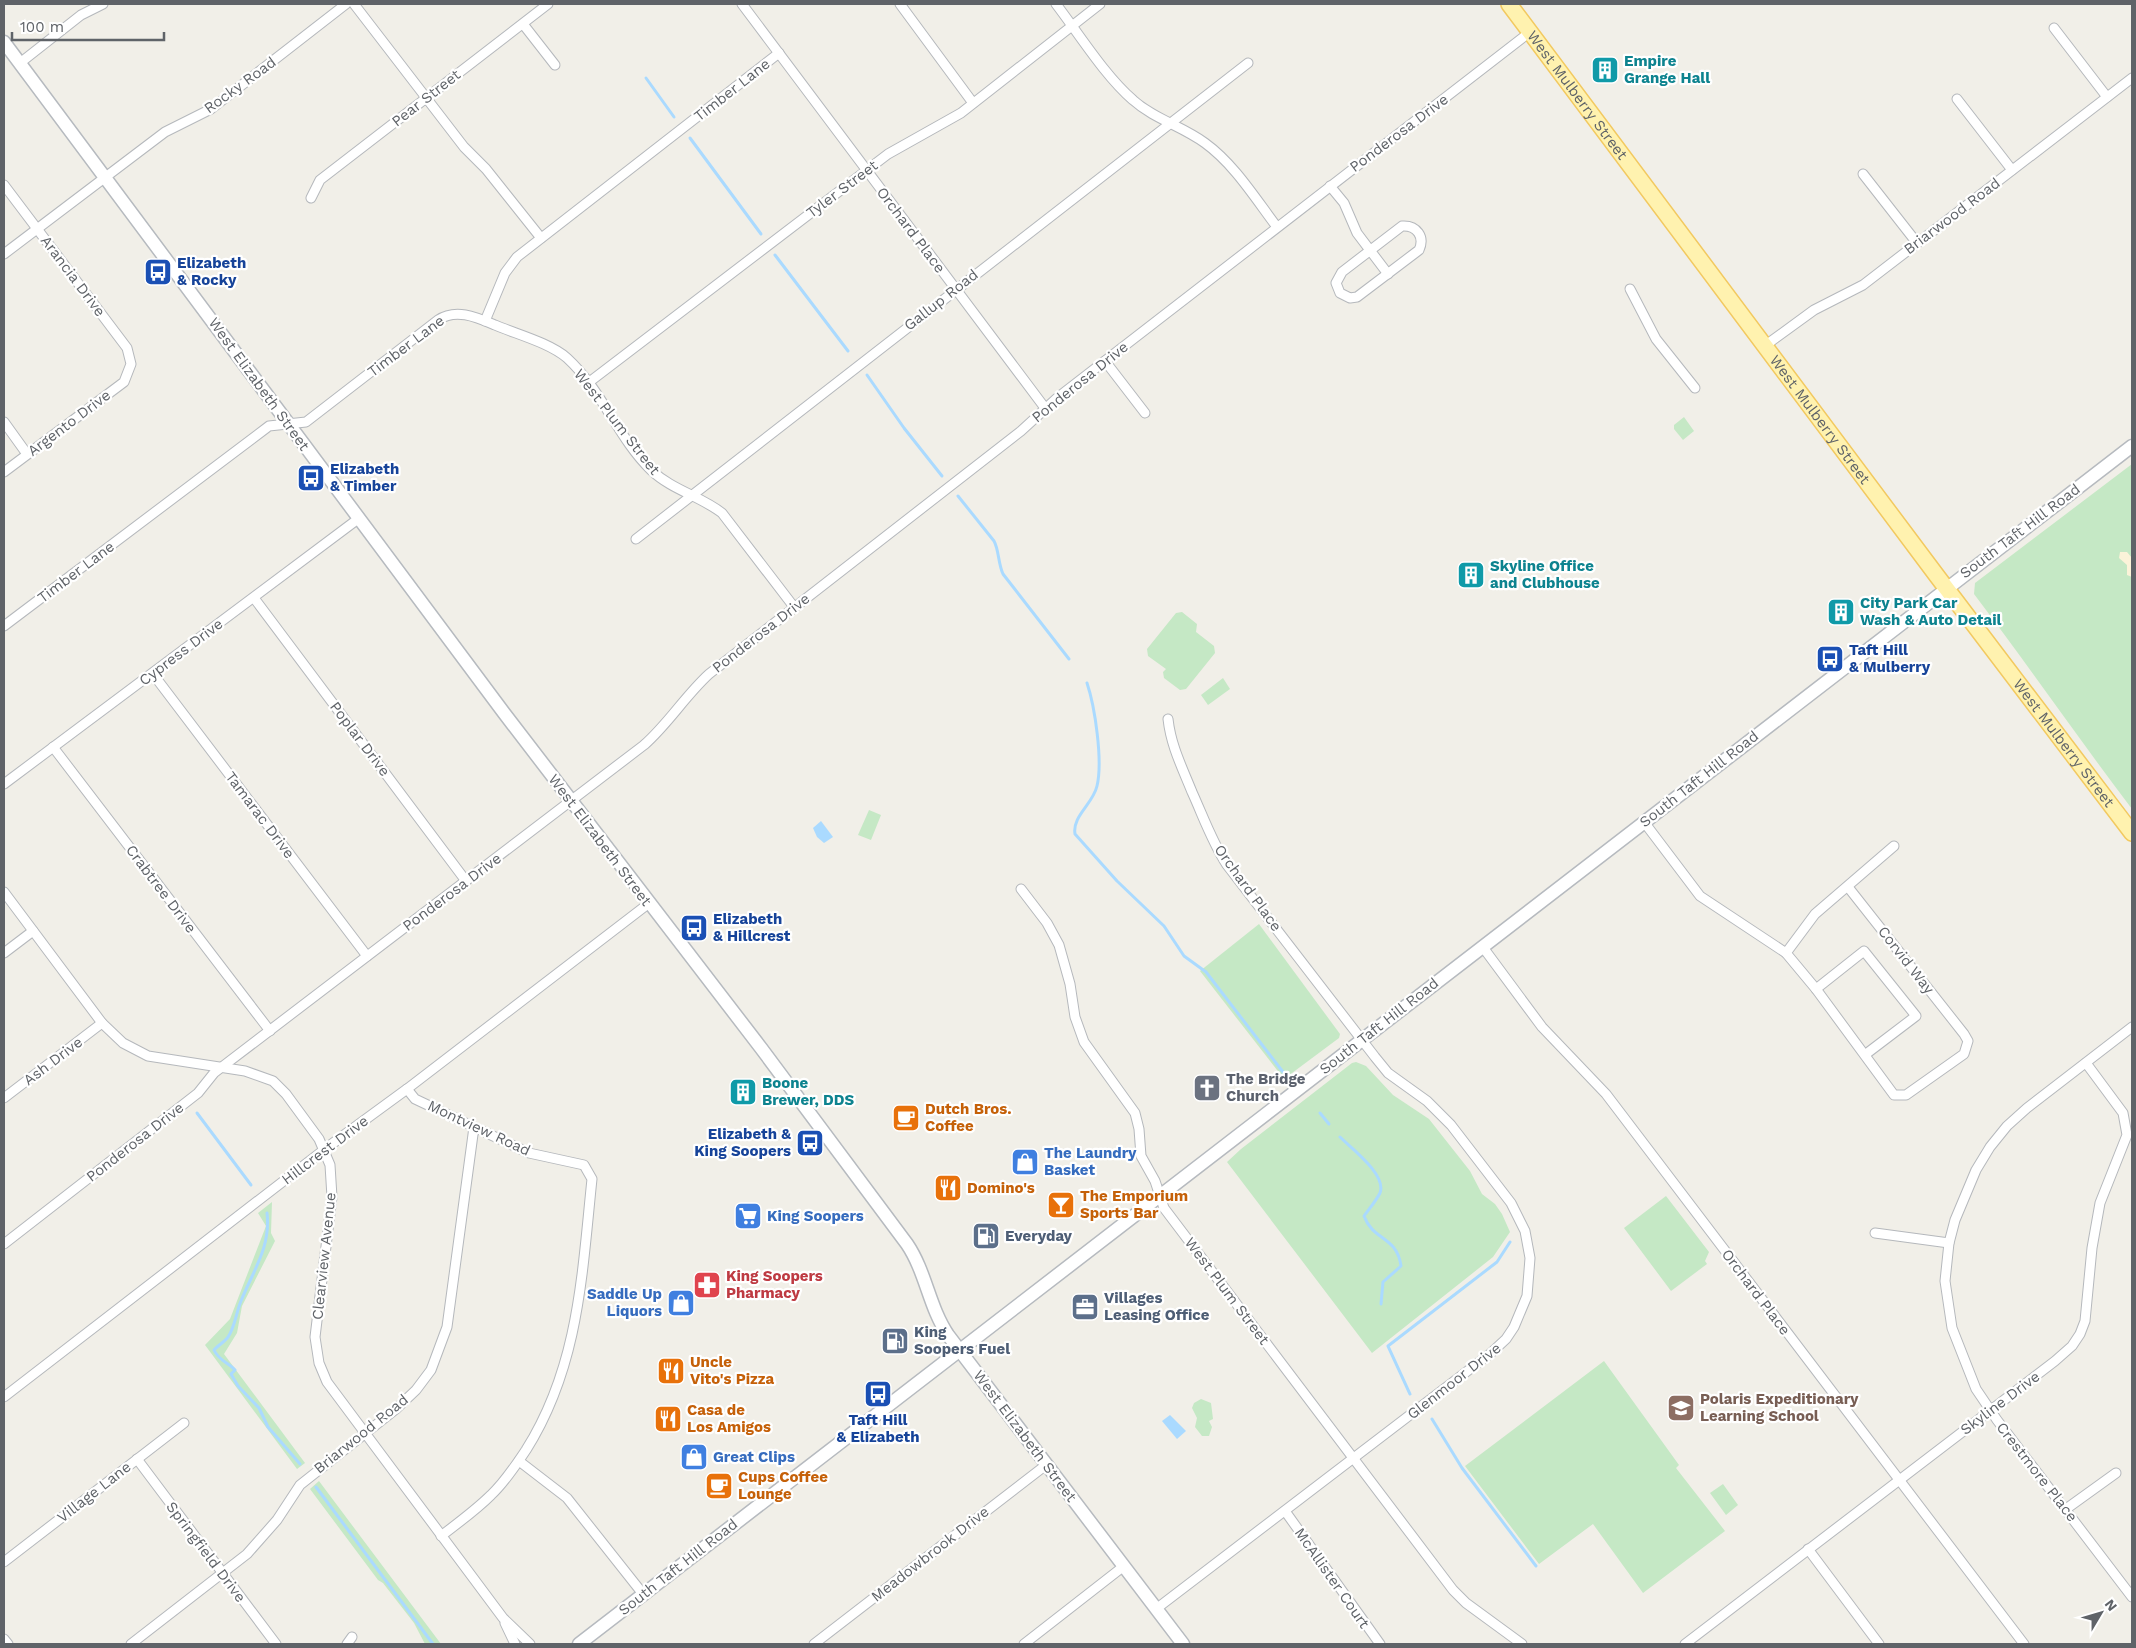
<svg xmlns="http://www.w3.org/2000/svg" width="2136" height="1648" font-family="'Work Sans',sans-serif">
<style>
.green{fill:#c5e8c5}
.sand{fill:#fbf3d9}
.water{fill:#aadaff}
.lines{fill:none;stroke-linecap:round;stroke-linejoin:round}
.stream{stroke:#aadaff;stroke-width:3}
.minor-casing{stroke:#b5b8bc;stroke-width:11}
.secondary-casing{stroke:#b6babf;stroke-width:15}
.primary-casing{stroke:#f2c960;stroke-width:18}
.minor{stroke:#fff;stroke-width:9}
.secondary{stroke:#fff;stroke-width:12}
.primary{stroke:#fff2af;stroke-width:15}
.labels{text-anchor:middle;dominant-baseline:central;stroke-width:4.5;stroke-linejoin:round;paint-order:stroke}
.culture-label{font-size:15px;font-weight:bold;fill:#0d838f;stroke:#fff;text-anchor:start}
.street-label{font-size:15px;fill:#5f6368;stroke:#fff}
.transit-label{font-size:15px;font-weight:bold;fill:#164399;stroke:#fff;text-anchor:start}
.worship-label{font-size:15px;font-weight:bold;fill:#5b616d;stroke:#fff;text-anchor:start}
.food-label{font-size:15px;font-weight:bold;fill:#c56008;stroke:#fff;text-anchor:start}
.shop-label{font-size:15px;font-weight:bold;fill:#366cbe;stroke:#fff;text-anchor:start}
.service-label{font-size:15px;font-weight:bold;fill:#4e5e75;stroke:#fff;text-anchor:start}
.health-label{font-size:15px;font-weight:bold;fill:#be3a42;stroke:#fff;text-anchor:start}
.education-label{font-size:15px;font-weight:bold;fill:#785e54;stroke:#fff;text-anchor:start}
</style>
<rect width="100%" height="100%" fill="#f1efe8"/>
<g class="green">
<path d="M1684,417L1694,431L1683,440L1674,429V425Z"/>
<path d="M2132,464V809C2078,738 2028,665 1974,594L1975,583Z"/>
<path d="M1182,612L1197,624L1196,632L1214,646L1215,653L1186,689L1180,690L1164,678L1163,672L1166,669L1148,656L1147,649L1176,613Z"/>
<path d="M1223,678L1230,689L1208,705L1201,695Z"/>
<path d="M869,810L881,815L871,840L858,835Z"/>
<path d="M1259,924L1340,1034L1339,1038L1284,1079L1200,971Z"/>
<path d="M1356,1062L1366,1066L1393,1095L1429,1119L1470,1171L1482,1194L1495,1204L1502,1214L1510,1232L1493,1257L1372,1353L1227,1162L1241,1149L1352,1063Z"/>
<path d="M1666,1196L1709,1252L1705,1261L1707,1264L1671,1291L1624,1228Z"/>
<path d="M272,1202L271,1233L275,1241L242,1306L237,1333L224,1354L305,1463L297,1469L205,1345L230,1319L266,1226L258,1213Z"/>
<path d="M1604,1361L1679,1465L1676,1468L1725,1531L1643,1593L1593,1524L1539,1564L1465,1466Z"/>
<path d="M1201,1399L1211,1403L1213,1419L1209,1421L1212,1427L1209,1436H1202L1195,1427L1197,1418L1192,1408L1194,1403Z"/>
<path d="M319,1481L441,1644H425L414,1623L383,1583L378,1580L310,1489Z"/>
<path d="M1723,1484L1738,1505L1726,1515L1710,1493Z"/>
</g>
<path class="sand" d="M2120,552H2127L2132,558V577L2127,575V565L2119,558Z"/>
<g class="water">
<path d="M821,821L833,837L824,843L817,837L813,828Z"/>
<path d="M1170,1415L1186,1431L1177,1439L1162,1421Z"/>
</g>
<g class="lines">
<g class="stream">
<path d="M646,78L674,117"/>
<path d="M690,138L761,234"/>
<path d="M775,255L848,351"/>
<path d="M867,375L904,428L942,476"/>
<path d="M958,496L994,541C999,550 998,563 1003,574L1069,659"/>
<path d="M1087,683C1095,707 1103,761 1097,786C1093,804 1072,816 1075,834L1117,881L1164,926L1184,956L1206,972L1283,1072"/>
<path d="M197,1113L251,1185"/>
<path d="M1320,1113L1329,1124"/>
<path d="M1340,1137C1352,1149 1387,1175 1380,1193C1376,1201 1369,1209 1364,1216C1373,1241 1397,1236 1401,1266L1383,1282L1381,1304"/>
<path d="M267,1213C271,1247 253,1271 241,1301C236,1313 235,1327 228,1337C225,1342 218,1345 214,1350C219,1361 228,1362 235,1370L231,1374L238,1386L259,1408L268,1427L300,1464"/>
<path d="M1410,1394L1388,1346L1497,1262L1510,1242"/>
<path d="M1432,1419L1462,1468L1536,1566"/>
<path d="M316,1487L433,1644"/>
</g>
<g class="minor-casing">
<g id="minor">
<path d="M354,4L464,147L486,169L541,238"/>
<path d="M742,4L1045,408"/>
<path d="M900,4L973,103"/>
<path d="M1056,4C1079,34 1105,76 1133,100C1154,119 1182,126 1205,143C1234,164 1255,198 1277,227"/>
<path d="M523,24L555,65"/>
<path d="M2054,28L2107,97"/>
<path d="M20,63L81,15L103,4"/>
<path d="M1957,99L2012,170"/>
<path d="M1863,174L1917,243"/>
<path d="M4,185L127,348L131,364L124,382L4,472"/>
<path d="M1330,186L1344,203L1357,233L1388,274"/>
<path d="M311,198L320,180L548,4"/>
<path d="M1402,226C1417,225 1425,237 1419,250L1357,297L1350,298L1340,293L1336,283L1342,272Z"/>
<path d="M4,254L165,132L211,109L346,4"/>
<path d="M1630,289L1656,339L1695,388"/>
<path d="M485,321L505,273L517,257L779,53"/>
<path d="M1766,345L1814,310L1863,285L2132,78"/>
<path d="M1105,361L1145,413"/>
<path d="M588,383L888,154L961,113L1100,4"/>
<path d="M4,422L27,454"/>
<path d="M636,539L1248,63"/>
<path d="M254,598L466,881"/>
<path d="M4,626L269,426L306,422L438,320C456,308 476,317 495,325C516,334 550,343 567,358C602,390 618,438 651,470C672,490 700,496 722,513L794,607"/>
<path d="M153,674L367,956"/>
<path d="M53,747L270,1031"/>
<path d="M4,784L358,519"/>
<path d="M1644,822L1700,896L1786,953L1816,989L1894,1095H1906L1964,1054L1968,1041L1964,1034L1848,887"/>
<path d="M1021,889L1047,923L1059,945L1070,984L1075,1017L1084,1042L1135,1113L1139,1129L1141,1156L1155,1181L1164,1208L1453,1590L1466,1603L1522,1644"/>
<path d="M4,892L102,1023L123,1043L148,1056L245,1071L273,1081L286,1094L319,1139L330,1165L332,1197L315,1337L319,1363L327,1382L503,1618L530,1644"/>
<path d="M1482,946L1542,1027L1606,1094L2024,1644"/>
<path d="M4,953L33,931"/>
<path d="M1786,953L1815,914L1894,846"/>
<path d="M1816,989L1864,951L1916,1016L1866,1054"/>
<path d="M2132,1027L2027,1108L2007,1126L1990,1147L1976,1170L1955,1220L1949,1243L1945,1281L1952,1328L1976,1389L1997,1420L2132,1597"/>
<path d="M407,1089L415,1099L529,1153L584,1165L592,1179C582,1274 579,1366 526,1450C516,1465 505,1482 491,1495C476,1510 458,1523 441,1536"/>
<path d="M4,1098L102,1023"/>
<path d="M1875,1233L1949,1243"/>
<path d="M4,1244L198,1093L214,1073L644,745C668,724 685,696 709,674L1021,431L1057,398L1530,32"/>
<path d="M4,1397L325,1149L407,1089L648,904"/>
<path d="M137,1459L276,1644"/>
<path d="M519,1461L567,1498L643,1594"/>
<path d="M2066,1509L2116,1473"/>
<path d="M1285,1511L1380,1644"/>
<path d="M1808,1549L1879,1644"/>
<path d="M4,1562L184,1423"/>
<path d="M1156,1609L1491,1353L1506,1339L1514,1327L1527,1296L1530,1258L1525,1231L1511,1203L1451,1125L1427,1101L1388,1073L1375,1057L1227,865C1212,842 1203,816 1192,792C1182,767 1171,746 1168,719"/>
<path d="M505,1623L515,1644"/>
<path d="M4,1639L8,1644"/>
<path d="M131,1644L247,1554L277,1520L300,1485L396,1409L416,1390L431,1370L447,1327L474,1127"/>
<path d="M347,1644L352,1637"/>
<path d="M814,1644L1046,1465"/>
<path d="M1024,1644L1124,1566"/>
<path d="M1685,1644L2055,1361L2072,1346L2080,1334L2085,1321L2092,1248L2100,1203L2127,1135L2123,1113L2086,1063"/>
</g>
</g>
<g class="secondary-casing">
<g id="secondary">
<path d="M4,42L504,713L761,1048L907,1244C926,1272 929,1307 948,1335L1183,1644"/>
<path d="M579,1644L2132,446"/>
</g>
</g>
<g class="primary-casing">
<g id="primary">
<path id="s1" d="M1509,4L1937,576L2132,833"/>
</g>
</g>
<use href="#minor" class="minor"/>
<use href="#secondary" class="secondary"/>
<use href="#primary" class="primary"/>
</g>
<defs>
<g id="building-square" transform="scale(1.4375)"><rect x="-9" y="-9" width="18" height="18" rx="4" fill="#0f9aa8" stroke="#fff"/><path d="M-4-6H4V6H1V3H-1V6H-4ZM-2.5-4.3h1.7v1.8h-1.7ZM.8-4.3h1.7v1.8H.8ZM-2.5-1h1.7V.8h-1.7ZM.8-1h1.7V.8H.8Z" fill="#fff"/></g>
<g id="bus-square" transform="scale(1.4375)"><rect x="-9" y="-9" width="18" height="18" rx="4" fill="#1a4fb4" stroke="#fff"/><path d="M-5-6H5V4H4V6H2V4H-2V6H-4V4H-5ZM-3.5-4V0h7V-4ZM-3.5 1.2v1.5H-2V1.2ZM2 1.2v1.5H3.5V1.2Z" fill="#fff"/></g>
<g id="church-square" transform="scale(1.4375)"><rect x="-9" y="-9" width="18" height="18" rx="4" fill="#6b7280" stroke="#fff"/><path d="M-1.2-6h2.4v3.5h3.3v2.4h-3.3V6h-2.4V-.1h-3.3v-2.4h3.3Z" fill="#fff"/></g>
<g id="cafe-square" transform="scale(1.4375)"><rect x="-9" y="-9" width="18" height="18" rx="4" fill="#e8710a" stroke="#fff"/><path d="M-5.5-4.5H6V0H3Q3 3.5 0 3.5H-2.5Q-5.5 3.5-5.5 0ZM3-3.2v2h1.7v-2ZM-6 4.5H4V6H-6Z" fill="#fff"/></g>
<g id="shop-square" transform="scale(1.4375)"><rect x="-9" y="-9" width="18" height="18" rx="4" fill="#3f7fe0" stroke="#fff"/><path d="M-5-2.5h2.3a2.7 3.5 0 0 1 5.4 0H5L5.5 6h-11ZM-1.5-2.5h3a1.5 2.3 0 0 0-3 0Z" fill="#fff"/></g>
<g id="restaurant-square" transform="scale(1.4375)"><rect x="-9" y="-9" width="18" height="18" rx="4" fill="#e8710a" stroke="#fff"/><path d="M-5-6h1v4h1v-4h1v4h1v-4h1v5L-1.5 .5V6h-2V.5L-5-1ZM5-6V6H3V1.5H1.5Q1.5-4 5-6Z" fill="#fff"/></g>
<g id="bar-square" transform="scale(1.4375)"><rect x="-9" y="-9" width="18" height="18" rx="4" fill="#e8710a" stroke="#fff"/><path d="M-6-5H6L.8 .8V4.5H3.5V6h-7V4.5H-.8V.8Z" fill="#fff"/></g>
<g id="supermarket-square" transform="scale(1.4375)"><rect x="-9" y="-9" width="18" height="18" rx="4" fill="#3f7fe0" stroke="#fff"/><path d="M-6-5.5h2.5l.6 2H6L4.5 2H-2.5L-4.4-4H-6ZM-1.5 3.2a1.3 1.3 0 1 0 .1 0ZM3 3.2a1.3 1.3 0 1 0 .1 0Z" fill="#fff"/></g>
<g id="fuel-square" transform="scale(1.4375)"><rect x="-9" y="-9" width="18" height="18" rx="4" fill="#5c6f8a" stroke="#fff"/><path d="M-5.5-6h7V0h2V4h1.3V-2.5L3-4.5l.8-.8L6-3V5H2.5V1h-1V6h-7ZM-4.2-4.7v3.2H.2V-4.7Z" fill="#fff"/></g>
<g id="pharmacy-square" transform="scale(1.4375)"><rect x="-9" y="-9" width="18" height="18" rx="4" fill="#e0444e" stroke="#fff"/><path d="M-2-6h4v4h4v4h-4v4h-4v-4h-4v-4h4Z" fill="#fff"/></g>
<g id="office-square" transform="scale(1.4375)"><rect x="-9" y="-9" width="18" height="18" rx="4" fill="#5c6f8a" stroke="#fff"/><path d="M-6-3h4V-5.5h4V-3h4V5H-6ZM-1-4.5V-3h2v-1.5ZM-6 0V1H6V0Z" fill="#fff"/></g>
<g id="school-square" transform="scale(1.4375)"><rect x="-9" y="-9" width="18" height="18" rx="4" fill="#8d6e63" stroke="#fff"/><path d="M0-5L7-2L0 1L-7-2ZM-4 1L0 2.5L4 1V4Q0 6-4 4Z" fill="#fff"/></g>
</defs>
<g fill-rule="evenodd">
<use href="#building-square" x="1605" y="70"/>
<use href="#bus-square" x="158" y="272"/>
<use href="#bus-square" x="311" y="478"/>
<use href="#building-square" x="1471" y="575"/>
<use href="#building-square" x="1841" y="612"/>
<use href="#bus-square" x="1830" y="659"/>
<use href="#bus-square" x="694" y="928"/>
<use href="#church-square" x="1207" y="1088"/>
<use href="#building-square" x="743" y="1092"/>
<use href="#cafe-square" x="906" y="1118"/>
<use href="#bus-square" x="810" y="1143"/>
<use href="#shop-square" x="1025" y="1162"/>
<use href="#restaurant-square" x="948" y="1188"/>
<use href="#bar-square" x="1061" y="1205"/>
<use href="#supermarket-square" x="748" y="1216"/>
<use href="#fuel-square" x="986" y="1236"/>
<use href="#pharmacy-square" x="707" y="1285"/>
<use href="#shop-square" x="681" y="1303"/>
<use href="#office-square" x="1085" y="1307"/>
<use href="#fuel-square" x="895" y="1341"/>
<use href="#restaurant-square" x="671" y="1371"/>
<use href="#bus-square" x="878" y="1394"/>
<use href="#school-square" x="1681" y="1408"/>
<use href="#restaurant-square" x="668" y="1419"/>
<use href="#shop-square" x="694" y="1457"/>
<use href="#cafe-square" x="719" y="1486"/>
</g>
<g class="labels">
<g class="culture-label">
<text x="1624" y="61">Empire<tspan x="1624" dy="17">Grange Hall</tspan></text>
<text x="1490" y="566">Skyline Office<tspan x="1490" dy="17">and Clubhouse</tspan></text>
<text x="1860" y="603">City Park Car<tspan x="1860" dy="17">Wash &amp; Auto Detail</tspan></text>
<text x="762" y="1083">Boone<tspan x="762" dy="17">Brewer, DDS</tspan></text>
</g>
<g class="street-label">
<text transform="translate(240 85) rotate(-36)">Rocky Road</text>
<text transform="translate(732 90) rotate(-38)">Timber Lane</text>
<text stroke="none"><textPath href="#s1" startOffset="114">West Mulberry Street</textPath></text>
<text transform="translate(426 98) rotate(-38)">Pear Street</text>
<text transform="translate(1399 133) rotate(-37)">Ponderosa Drive</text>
<text transform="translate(842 189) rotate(-37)">Tyler Street</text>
<text transform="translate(1952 216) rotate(-37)">Briarwood Road</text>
<text transform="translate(911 230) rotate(53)">Orchard Place</text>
<text transform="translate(73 276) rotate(53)">Arancia Drive</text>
<text transform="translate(941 300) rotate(-38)">Gallup Road</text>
<text transform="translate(406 346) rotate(-37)">Timber Lane</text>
<text transform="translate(1080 382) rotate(-39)">Ponderosa Drive</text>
<text transform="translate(259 384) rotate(54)">West Elizabeth Street</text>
<text stroke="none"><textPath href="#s1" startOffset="519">West Mulberry Street</textPath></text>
<text transform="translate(617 422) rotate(52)">West Plum Street</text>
<text transform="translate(69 423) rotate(-37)">Argento Drive</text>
<text transform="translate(2020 531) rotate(-37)">South Taft Hill Road</text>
<text transform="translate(76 572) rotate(-37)">Timber Lane</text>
<text transform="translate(761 633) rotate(-38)">Ponderosa Drive</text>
<text transform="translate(181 652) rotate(-37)">Cypress Drive</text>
<text transform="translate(360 739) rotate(53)">Poplar Drive</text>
<text stroke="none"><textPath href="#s1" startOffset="924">West Mulberry Street</textPath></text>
<text transform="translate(1699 779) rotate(-38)">South Taft Hill Road</text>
<text transform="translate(260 815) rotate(53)">Tamarac Drive</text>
<text transform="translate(600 840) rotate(53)">West Elizabeth Street</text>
<text transform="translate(1248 888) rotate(54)">Orchard Place</text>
<text transform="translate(161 889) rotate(53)">Crabtree Drive</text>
<text transform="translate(452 892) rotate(-37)">Ponderosa Drive</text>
<text transform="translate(1906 960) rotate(52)">Corvid Way</text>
<text transform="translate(1379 1026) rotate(-38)">South Taft Hill Road</text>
<text transform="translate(53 1061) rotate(-37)">Ash Drive</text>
<text transform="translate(479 1128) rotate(25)">Montview Road</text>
<text transform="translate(135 1142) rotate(-38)">Ponderosa Drive</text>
<text transform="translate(325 1150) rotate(-37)">Hillcrest Drive</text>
<text transform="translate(324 1256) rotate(-84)">Clearview Avenue</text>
<text transform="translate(1227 1291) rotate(53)">West Plum Street</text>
<text transform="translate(1756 1292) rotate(53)">Orchard Place</text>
<text transform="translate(1454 1381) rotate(-38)">Glenmoor Drive</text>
<text transform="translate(2000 1403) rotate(-37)">Skyline Drive</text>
<text transform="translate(361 1434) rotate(-39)">Briarwood Road</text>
<text transform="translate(1025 1436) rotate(53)">West Elizabeth Street</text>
<text transform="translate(2037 1472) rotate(52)">Crestmore Place</text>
<text transform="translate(94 1492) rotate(-38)">Village Lane</text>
<text transform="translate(206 1552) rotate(53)">Springfield Drive</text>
<text transform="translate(930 1554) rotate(-38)">Meadowbrook Drive</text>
<text transform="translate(678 1567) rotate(-38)">South Taft Hill Road</text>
<text transform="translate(1332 1578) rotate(55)">McAllister Court</text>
</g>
<g class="transit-label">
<text x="177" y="263">Elizabeth<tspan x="177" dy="17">&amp; Rocky</tspan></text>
<text x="330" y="469">Elizabeth<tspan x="330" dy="17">&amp; Timber</tspan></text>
<text x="1849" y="650">Taft Hill<tspan x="1849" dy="17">&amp; Mulberry</tspan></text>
<text x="713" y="919">Elizabeth<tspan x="713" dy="17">&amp; Hillcrest</tspan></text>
<text x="791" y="1134" text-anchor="end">Elizabeth &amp;<tspan x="791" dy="17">King Soopers</tspan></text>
<text x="878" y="1420" text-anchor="middle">Taft Hill<tspan x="878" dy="17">&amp; Elizabeth</tspan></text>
</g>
<g class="worship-label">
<text x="1226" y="1079">The Bridge<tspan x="1226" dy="17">Church</tspan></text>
</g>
<g class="food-label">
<text x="925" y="1109">Dutch Bros.<tspan x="925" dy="17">Coffee</tspan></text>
<text x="967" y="1188">Domino's</text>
<text x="1080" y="1196">The Emporium<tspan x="1080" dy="17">Sports Bar</tspan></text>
<text x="690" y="1362">Uncle<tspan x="690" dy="17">Vito's Pizza</tspan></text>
<text x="687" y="1410">Casa de<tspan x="687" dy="17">Los Amigos</tspan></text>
<text x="738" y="1477">Cups Coffee<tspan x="738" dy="17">Lounge</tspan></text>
</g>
<g class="shop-label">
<text x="1044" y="1153">The Laundry<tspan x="1044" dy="17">Basket</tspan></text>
<text x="767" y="1216">King Soopers</text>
<text x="662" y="1294" text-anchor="end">Saddle Up<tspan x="662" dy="17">Liquors</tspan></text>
<text x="713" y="1457">Great Clips</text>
</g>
<g class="service-label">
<text x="1005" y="1236">Everyday</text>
<text x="1104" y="1298">Villages<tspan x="1104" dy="17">Leasing Office</tspan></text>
<text x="914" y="1332">King<tspan x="914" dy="17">Soopers Fuel</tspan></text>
</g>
<g class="health-label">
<text x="726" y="1276">King Soopers<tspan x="726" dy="17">Pharmacy</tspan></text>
</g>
<g class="education-label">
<text x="1700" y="1399">Polaris Expeditionary<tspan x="1700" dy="17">Learning School</tspan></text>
</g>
</g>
<rect width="2136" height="1648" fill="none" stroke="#5f6368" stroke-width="10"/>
<g transform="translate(2101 1613) rotate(52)" stroke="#ffffff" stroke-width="4" paint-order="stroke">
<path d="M0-4L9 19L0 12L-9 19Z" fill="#5f6368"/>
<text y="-8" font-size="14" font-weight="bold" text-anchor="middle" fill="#5f6368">N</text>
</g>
<path d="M12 32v8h152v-8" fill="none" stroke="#5f6368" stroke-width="2.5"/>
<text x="20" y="32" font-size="15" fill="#5f6368" stroke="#ffffff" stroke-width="4" paint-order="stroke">100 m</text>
</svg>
